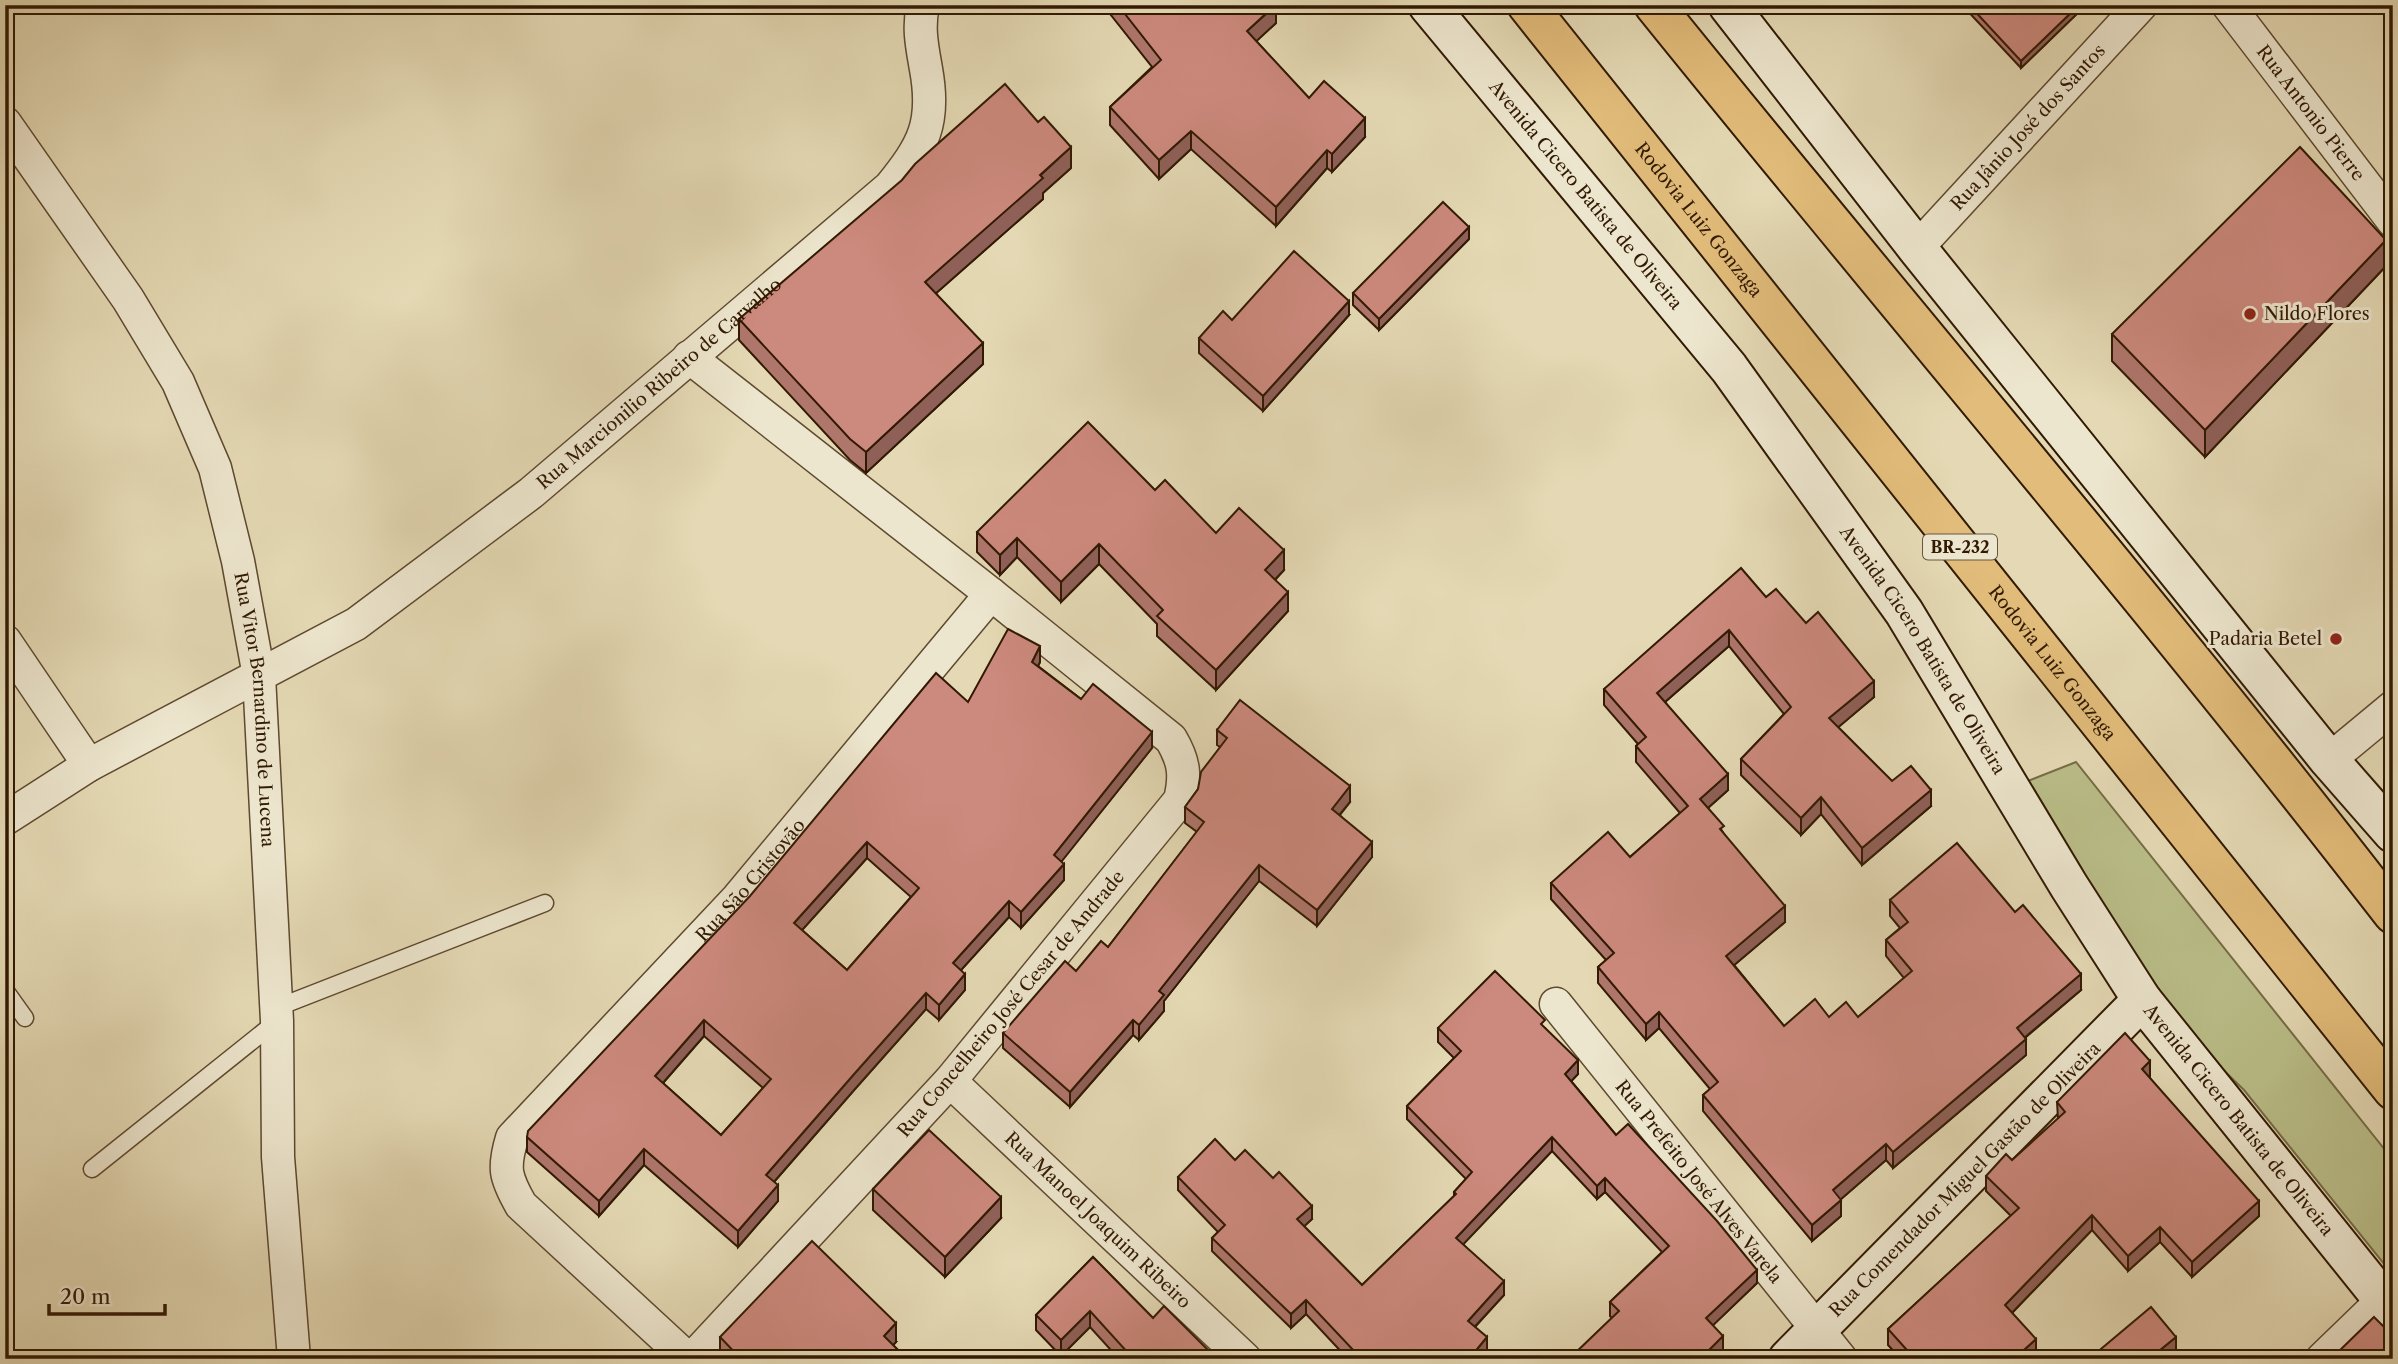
<svg xmlns="http://www.w3.org/2000/svg" width="2398" height="1364" font-family="'Libre Caslon Text',serif">
<style>
.green{fill:#babe89;stroke:#766c46;stroke-width:2}
.lines{fill:none;stroke-linecap:round;stroke-linejoin:round}
.lane-casing{stroke:#5e492f;stroke-width:19}
.street-casing{stroke:#5e492f;stroke-width:35}
.secondary-casing{stroke:#311903;stroke-width:42}
.highway-casing{stroke:#311903;stroke-width:42}
.lane{stroke:#ede6ce;stroke-width:16}
.street{stroke:#ede6ce;stroke-width:32}
.secondary{stroke:#ede6ce;stroke-width:38}
.highway{stroke:#e2bc7a;stroke-width:38}
.wall{fill:#af766c;stroke:#311903;stroke-width:2;fill-rule:evenodd}
.shaded-wall{fill:#8f6058;stroke:#311903;stroke-width:2}
.building{fill:#cc897d;stroke:#311903;stroke-width:2;fill-rule:evenodd}
.poi-dot{fill:#8f2418;stroke:#ede6ce;stroke-width:2.5}
.labels{text-anchor:middle;dominant-baseline:central;stroke-width:6;stroke-linejoin:round;paint-order:stroke}
.shield{fill:#ede6ce;stroke:#695640;stroke-width:2}
.shield-label{font-size:16px;font-weight:bold;fill:#311903}
.street-label{font-size:18px;fill:#311903;stroke:#ede6ce}
.poi-label{font-size:18px;fill:#311903;stroke:#ede6ce;text-anchor:start}
</style>
<rect width="100%" height="100%" fill="#e4d9b4"/>
<filter id="stains"><feTurbulence type="fractalNoise" baseFrequency=".00286" numOctaves="4"/><feColorMatrix values="0 0 0 0 .2 0 0 0 0 .09 0 0 0 0 .02 0 0 0 .5 -.17"/></filter>
<radialGradient id="worn" r=".72"><stop offset=".6" stop-color="#630" stop-opacity="0"/><stop offset="1" stop-color="#630" stop-opacity=".3"/></radialGradient>
<path class="green" d="M2076,762L2393,1160V1275L2244,1090L2154,1003L2005,790Z"/>
<g class="lines">
<g class="lane-casing">
<g id="lane">
<path d="M5,990L25,1018"/>
<path d="M276,1008L545,903"/>
<path d="M92,1169L277,1021"/>
</g>
</g>
<g class="street-casing">
<g id="street">
<path id="s1" d="M2228,5L2393,221"/>
<path id="s2" d="M5,123L128,299L178,382L215,468L238,561L259,676L277,1021L278,1157L294,1359"/>
<path id="s3" d="M1917,248L2141,5"/>
<path d="M689,357L991,594L1171,739C1184,761 1186,775 1180,800L950,1081L692,1359"/>
<path d="M5,641L89,765"/>
<path d="M2329,760L2393,707"/>
<path id="s4" d="M5,819L89,765L356,624L531,493L890,187C923,146 936,124 926,69C922,46 918,28 923,5"/>
<path id="s5" d="M1556,1004L1841,1359"/>
<path id="s6" d="M950,1081L1245,1359"/>
<path id="s7" d="M688,1359L521,1205C505,1177 503,1168 512,1138L737,899L991,594"/>
<path d="M2322,1359L2383,1300"/>
</g>
</g>
<g class="secondary-casing">
<g id="secondary">
<path id="s8" d="M1428,5L1729,368L1904,612L2069,886L2142,1000L2393,1312"/>
<path d="M1728,5L1917,248L2329,760L2393,833"/>
<path id="s9" d="M1788,1359L2142,1000"/>
</g>
</g>
<g class="highway-casing">
<g id="highway">
<path id="s10" d="M1527,5L2393,1090"/>
<path d="M1654,5C1899,309 2154,605 2393,914"/>
</g>
</g>
<use href="#lane" class="lane"/>
<use href="#street" class="street"/>
<use href="#secondary" class="secondary"/>
<use href="#highway" class="highway"/>
</g>
<g class="wall">
<path d="M1103,5H1276V23L1256,41L1309,98L1365,137L1332,172L1327,168L1276,226L1191,149L1159,179L1110,125V107L1152,67Z"/>
<path d="M1962,5H2086L2021,68Z"/>
<path d="M1071,168L1043,193V199L936,293L983,364L866,473L850,460L739,340V319Z"/>
<path d="M1469,239L1379,330L1353,305V293Z"/>
<path d="M2386,266L2205,457L2112,361V334Z"/>
<path d="M1349,315L1263,411L1199,353V338L1232,320Z"/>
<path d="M1155,490L1216,533L1284,570L1275,580L1288,611L1216,690L1157,636V624L1099,564L1061,602L1017,557L1000,575L977,552V532Z"/>
<path d="M1766,597L1874,697L1838,727L1892,781L1931,806L1862,865L1821,814L1801,835L1741,775V759L1784,714L1729,646L1665,702L1728,790L1708,808L1724,834L1785,922L1734,965L1784,1026L1829,1017H1858L1904,978L1886,956V940L1900,928L1890,916V900L2081,990L2025,1038L2026,1055L1893,1168L1886,1160L1841,1199V1216L1812,1241L1703,1111V1095L1710,1089L1659,1028L1646,1040L1598,983V967L1606,960L1551,899V883L1630,857L1680,813L1636,762V746L1638,744L1604,705V689Z"/>
<path d="M1040,662L1038,666L1081,699L1152,748L1061,861L1064,880L1021,928L1009,917L961,970L965,990L939,1020L926,1009L855,1089L774,1182L778,1201L738,1247L644,1165L599,1216L527,1152V1137ZM867,858L911,897L847,970L802,930ZM704,1036L763,1088L721,1135L663,1083Z"/>
<path d="M1217,730L1350,802L1340,815L1372,857L1317,926L1259,881L1164,1001V1011L1139,1040L1133,1035L1070,1107L1003,1048V1033L1076,971L1108,947L1197,832L1185,823V807L1198,789L1220,747L1217,745Z"/>
<path d="M1438,1028H1545L1578,1074L1571,1081L1616,1135L1757,1283L1713,1325L1723,1350L1714,1359H1569L1612,1318L1610,1316V1302L1662,1252L1605,1192L1597,1199L1552,1151L1463,1244L1504,1295L1475,1327L1487,1351L1480,1359H1348L1306,1314L1291,1328L1212,1251V1238L1218,1232L1178,1190V1177L1235,1160L1312,1219L1304,1226L1362,1285L1454,1196V1192L1466,1179L1407,1119V1106L1454,1058L1438,1042Z"/>
<path d="M2149,1077L2259,1216L2192,1277L2160,1242L2128,1271L2092,1230L2012,1313L2036,1354L2031,1359H1901L1888,1345V1329L2011,1216L1986,1191V1176L2012,1160L2058,1119L2057,1102L2150,1077Z"/>
<path d="M873,1189L1001,1218L945,1277L873,1210Z"/>
<path d="M1093,1257L1153,1318L1217,1359H1119L1090,1327L1061,1356L1036,1330V1315Z"/>
<path d="M720,1337L896,1342L893,1345L907,1359H722L720,1356Z"/>
</g>
<g class="shaded-wall">
<path d="M1276,5V23L1247,50V31Z"/>
<path d="M2079,5H2086L2021,68V61Z"/>
<path d="M1365,118V137L1332,172V154Z"/>
<path d="M1191,131V149L1159,179V160Z"/>
<path d="M1071,147V168L1043,193V199L925,303V282Z"/>
<path d="M1327,150V168L1276,226V207Z"/>
<path d="M1469,227V239L1379,330V319Z"/>
<path d="M2386,240V266L2205,457V430Z"/>
<path d="M1349,301V315L1263,411V396Z"/>
<path d="M983,343V364L866,473V452Z"/>
<path d="M1017,538V557L1000,575V555Z"/>
<path d="M1099,544V564L1061,602V582Z"/>
<path d="M1284,550V570L1265,590V570Z"/>
<path d="M1288,592V611L1216,690V670Z"/>
<path d="M1729,630V646L1657,709V693Z"/>
<path d="M1040,646V662L1032,678V662Z"/>
<path d="M1874,681V697L1829,735V718Z"/>
<path d="M1152,732V748L1054,871V855Z"/>
<path d="M1728,774V790L1700,815V799Z"/>
<path d="M1350,786V802L1332,824V809Z"/>
<path d="M1931,790V806L1862,865V848Z"/>
<path d="M1821,797V814L1801,835V818Z"/>
<path d="M867,842V858L794,939V923Z"/>
<path d="M1372,842V857L1317,926V910Z"/>
<path d="M1064,864V880L1021,928V912Z"/>
<path d="M1259,865V881L1164,1001V1011L1139,1040V1025L1159,991Z"/>
<path d="M1009,901V917L953,979V963Z"/>
<path d="M1785,906V922L1726,972V956Z"/>
<path d="M965,974V990L939,1020V1005Z"/>
<path d="M2081,974V990L2017,1044V1028Z"/>
<path d="M926,993V1009L855,1089L766,1191V1175L855,1073Z"/>
<path d="M1659,1012V1028L1646,1040V1024Z"/>
<path d="M704,1020V1036L655,1092V1076Z"/>
<path d="M1133,1020V1035L1070,1107V1092Z"/>
<path d="M2026,1039V1055L1893,1168V1152Z"/>
<path d="M1578,1060V1074L1565,1088V1074Z"/>
<path d="M2150,1061V1077L2142,1084V1069Z"/>
<path d="M1552,1137V1151L1456,1252V1238Z"/>
<path d="M1886,1144V1160L1833,1206V1190Z"/>
<path d="M644,1149V1165L599,1216V1201Z"/>
<path d="M1605,1178V1192L1597,1199V1186Z"/>
<path d="M778,1185V1201L738,1247V1231Z"/>
<path d="M1001,1197V1218L945,1277V1257Z"/>
<path d="M1841,1200V1216L1812,1241V1225Z"/>
<path d="M2259,1201V1216L2192,1277V1262Z"/>
<path d="M1312,1206V1219L1297,1233V1219Z"/>
<path d="M2092,1215V1230L2005,1320V1305Z"/>
<path d="M2160,1227V1242L2128,1271V1256Z"/>
<path d="M1757,1270V1283L1706,1332V1318Z"/>
<path d="M1504,1281V1295L1468,1334V1321Z"/>
<path d="M1306,1300V1314L1291,1328V1314Z"/>
<path d="M1090,1311V1327L1061,1356V1340Z"/>
<path d="M896,1323V1342L884,1355V1336Z"/>
<path d="M1723,1336V1350L1714,1359H1700Z"/>
<path d="M1487,1337V1351L1480,1359H1469Z"/>
<path d="M2176,1337V1357L2175,1359H2149Z"/>
<path d="M2036,1339V1354L2031,1359H2014Z"/>
<path d="M2393,1340V1357L2391,1359H2374Z"/>
</g>
<g class="building">
<path d="M1118,5H1275L1247,31L1309,98L1324,81L1365,118L1332,154L1327,150L1276,207L1191,131L1159,160L1110,107L1161,60Z"/>
<path d="M1969,5H2079L2021,61Z"/>
<path d="M1005,84L1038,122L1044,117L1071,147L1040,175L1043,178L925,282L983,343L866,452L850,439L739,319L902,180L915,164Z"/>
<path d="M2300,147L2386,240L2205,430L2112,334Z"/>
<path d="M1443,202L1469,227L1379,319L1353,293Z"/>
<path d="M1294,251L1349,301L1263,396L1199,338L1223,311L1232,320Z"/>
<path d="M1088,422L1155,490L1165,480L1216,533L1239,508L1284,550L1265,570L1288,592L1216,670L1157,616L1163,610L1099,544L1061,582L1017,538L1000,555L977,532Z"/>
<path d="M1741,568L1766,597L1776,589L1806,623L1818,612L1874,681L1829,718L1892,781L1911,766L1931,790L1862,848L1821,797L1801,818L1741,759L1791,707L1729,630L1657,693L1728,774L1700,799L1724,826L1720,829L1785,906L1726,956L1784,1026L1815,999L1829,1017L1846,1002L1858,1017L1912,971L1886,940L1908,922L1890,900L1957,843L2015,912L2023,905L2081,974L2017,1028L2026,1039L1893,1152L1886,1144L1833,1190L1841,1200L1812,1225L1703,1095L1718,1082L1659,1012L1646,1024L1598,967L1614,953L1551,883L1608,832L1630,857L1688,806L1636,746L1646,737L1604,689Z"/>
<path d="M1008,629L1040,646L1032,662L1081,699L1093,684L1152,732L1054,855L1064,864L1021,912L1009,901L953,963L965,974L939,1005L926,993L855,1073L766,1175L778,1185L738,1231L644,1149L599,1201L527,1137L528,1131L750,896L936,673L968,702ZM867,842L919,888L847,970L794,923ZM704,1020L771,1079L721,1135L655,1076Z"/>
<path d="M1240,700L1350,786L1332,809L1372,842L1317,910L1259,865L1159,991L1164,995L1139,1025L1133,1020L1070,1092L1003,1033L1065,961L1076,971L1101,941L1108,947L1204,822L1185,807L1198,789L1201,772L1227,738L1217,730Z"/>
<path d="M1495,971L1545,1020L1541,1024L1578,1060L1565,1074L1616,1135L1628,1124L1717,1221L1757,1270L1706,1318L1723,1336L1700,1359H1569L1619,1311L1610,1302L1669,1246L1605,1178L1597,1186L1552,1137L1456,1238L1504,1281L1468,1321L1487,1337L1469,1359H1353L1357,1354L1306,1300L1291,1314L1212,1238L1225,1225L1178,1177L1215,1139L1235,1160L1245,1150L1273,1178L1279,1172L1312,1206L1297,1219L1362,1285L1456,1194L1454,1192L1472,1172L1407,1106L1461,1051L1438,1028Z"/>
<path d="M2125,1033L2150,1061L2142,1069L2259,1201L2192,1262L2160,1227L2128,1256L2092,1215L2005,1305L2036,1339L2014,1359H1934L1931,1356L1928,1359H1915L1888,1329L2019,1208L1986,1176L2006,1154L2012,1160L2065,1112L2057,1102Z"/>
<path d="M929,1130L1001,1197L945,1257L873,1189Z"/>
<path d="M812,1241L896,1323L884,1336L907,1359H741L720,1337Z"/>
<path d="M1093,1257L1153,1318L1164,1306L1217,1359H1127L1130,1355L1090,1311L1061,1340L1036,1315Z"/>
<path d="M2151,1307L2176,1337L2149,1359H2089Z"/>
<path d="M2374,1317L2393,1336V1340L2374,1359H2321L2335,1355Z"/>
</g>
<g class="poi-dot">
<circle cx="2250" cy="314" r="7"/>
<circle cx="2336" cy="639" r="7"/>
</g>
<g class="labels">
<rect class="shield" x="1923" y="534.5" width="74" height="25" rx="5"/>
<g class="shield-label">
<text x="1960" y="547">BR-232</text>
</g>
<g class="street-label">
<text stroke="none"><textPath href="#s1" startOffset="136">Rua Antonio Pierre</textPath></text>
<text stroke="none"><textPath href="#s3" startOffset="164">Rua Jânio José dos Santos</textPath></text>
<text stroke="none"><textPath href="#s8" startOffset="247">Avenida Cicero Batista de Oliveira</textPath></text>
<text stroke="none"><textPath href="#s10" startOffset="275">Rodovia Luiz Gonzaga</textPath></text>
<text stroke="none"><textPath href="#s4" startOffset="789">Rua Marcionilio Ribeiro de Carvalho</textPath></text>
<text stroke="none"><textPath href="#s8" startOffset="814">Avenida Cicero Batista de Oliveira</textPath></text>
<text stroke="none"><textPath href="#s10" startOffset="842">Rodovia Luiz Gonzaga</textPath></text>
<text stroke="none"><textPath href="#s2" startOffset="651">Rua Vitor Bernardino de Lucena</textPath></text>
<text stroke="none"><textPath href="#s7" startOffset="649">Rua São Cristovão</textPath></text>
<text transform="translate(1011 1004) rotate(-50)">Rua Concelheiro José Cesar de Andrade</text>
<text stroke="none"><textPath href="#s8" startOffset="1381">Avenida Cicero Batista de Oliveira</textPath></text>
<text stroke="none"><textPath href="#s9" startOffset="252">Rua Comendador Miguel Gastão de Oliveira</textPath></text>
<text stroke="none"><textPath href="#s5" startOffset="228">Rua Prefeito José Alves Varela</textPath></text>
<text stroke="none"><textPath href="#s6" startOffset="203">Rua Manoel Joaquim Ribeiro</textPath></text>
</g>
<g class="poi-label">
<text x="2264" y="314">Nildo Flores</text>
<text x="2322" y="639" text-anchor="end">Padaria Betel</text>
</g>
</g>
<rect width="2398" height="1364" fill="none" stroke="#e4d9b4" stroke-width="28"/>
<rect x="7" y="7" width="2384" height="1350" fill="none" stroke="#311903" stroke-width="3.5"/>
<rect x="14" y="14" width="2370" height="1336" fill="none" stroke="#311903" stroke-width="2"/>
<path d="M49 1304v10h116v-10" fill="none" stroke="#311903" stroke-width="3.5"/>
<text x="60" y="1304" font-size="21" fill="#311903" stroke="#ede6ce" stroke-width="5" paint-order="stroke">20 m</text>
<rect width="100%" height="100%" filter="url(#stains)"/>
<rect width="100%" height="100%" fill="url(#worn)"/>
</svg>
